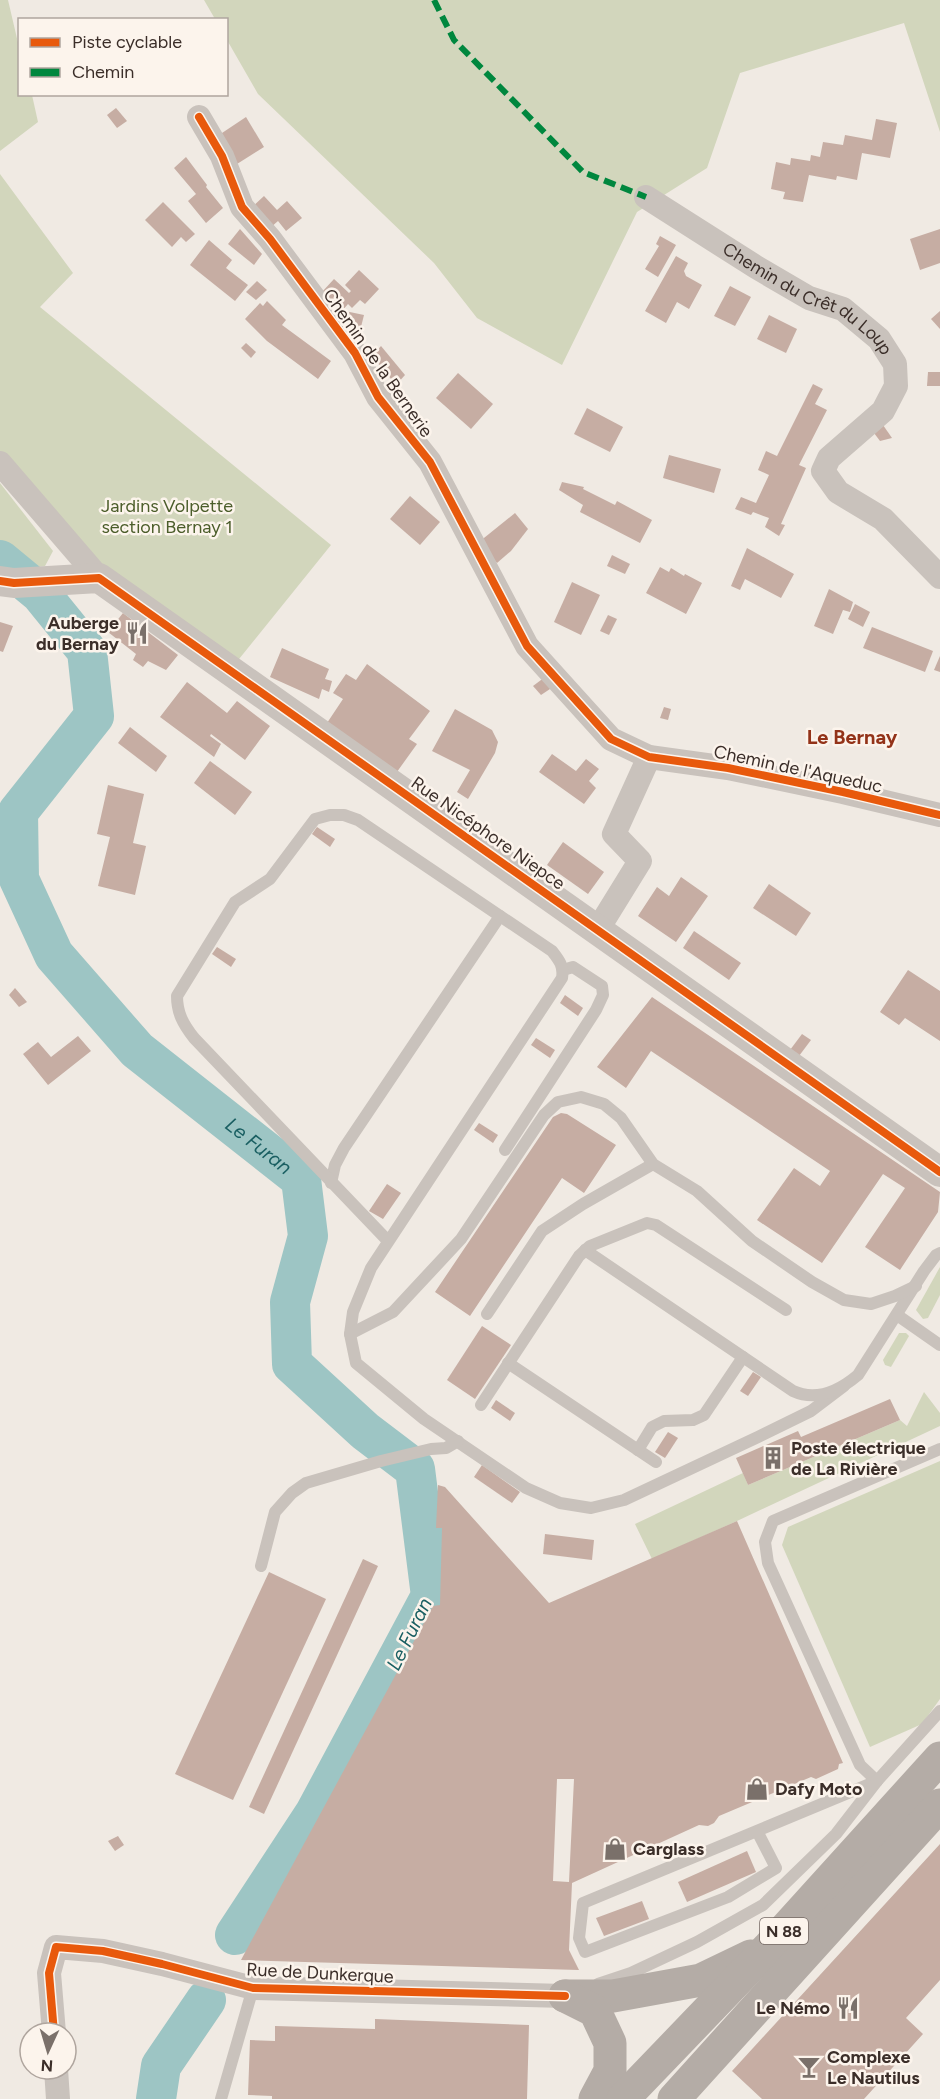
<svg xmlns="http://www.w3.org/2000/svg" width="940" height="2099" font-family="Figtree,sans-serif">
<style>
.green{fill:#d2d6bc}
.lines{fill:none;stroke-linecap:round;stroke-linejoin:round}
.river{stroke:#9dc5c4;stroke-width:40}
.building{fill:#c6ada3;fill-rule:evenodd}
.service{stroke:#c9c2bc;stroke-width:12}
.minor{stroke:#c9c2bc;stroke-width:24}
.tertiary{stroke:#c9c2bc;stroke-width:30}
.trunk{stroke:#b4aca6;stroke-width:33}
.quiet{stroke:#00873e;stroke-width:6;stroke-dasharray:12 6;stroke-linecap:butt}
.cycleway-casing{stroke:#fcf4ec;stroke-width:11}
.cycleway{stroke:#e8590c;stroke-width:8}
.labels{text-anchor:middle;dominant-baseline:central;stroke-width:5;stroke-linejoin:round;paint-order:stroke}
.shield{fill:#fcf4ec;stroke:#756964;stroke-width:1.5}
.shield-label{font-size:16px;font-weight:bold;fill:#3b2e29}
.street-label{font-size:18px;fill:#3b2e29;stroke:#fcf4ec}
.park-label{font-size:18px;fill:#4b5d2a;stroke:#fcf4ec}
.poi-label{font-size:18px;font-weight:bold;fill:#3b2e29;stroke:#fcf4ec;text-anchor:start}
.neighbourhood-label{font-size:20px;font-weight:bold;fill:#933319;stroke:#fcf4ec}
.water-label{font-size:20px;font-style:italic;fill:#1a5f62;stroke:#fcf4ec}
</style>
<rect width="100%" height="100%" fill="#f0eae3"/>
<g class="green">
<path d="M0,0H8L19,47L20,94L32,95L38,122L0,151Z"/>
<path d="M204,0H940V132L904,23L740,73L707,168L637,212L562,365L477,318L434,263L258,94L227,40L226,20L215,19Z"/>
<path d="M0,174L73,273L40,307L331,545L235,664L107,572L0,451Z"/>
<path d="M0,483L53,551L45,566L32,568L0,544Z"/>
<path d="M940,1267V1295L928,1318L923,1319L916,1310Z"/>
<path d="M899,1333H906L909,1336L891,1367L885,1365L883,1360Z"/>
<path d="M924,1392L940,1413V1426L737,1521L652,1559L635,1524L743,1473L748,1485L900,1420L907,1426Z"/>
<path d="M940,1461V1699L922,1724L870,1747L782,1545L788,1527Z"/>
</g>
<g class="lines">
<g class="river">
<path id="s1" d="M0,560L40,593L87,651L94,716L18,812L19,879L54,955L137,1050L301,1179L308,1236L290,1302L292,1364L365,1431L415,1469L431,1596L315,1813L235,1935"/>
<path d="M156,2099L161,2066L206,2000"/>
</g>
</g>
<g class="building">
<path d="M116,108L127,121L117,128L107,115Z"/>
<path d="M246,117L264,147L237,164L219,135Z"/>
<path d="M876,119L897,123L890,158L862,153L857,180L837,176L836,180L809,175L803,202L783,199L785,192L771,189L776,162L790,165L791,158L810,161L811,155L820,157L823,142L843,145L845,135L872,140Z"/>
<path d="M186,157L207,185L206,187L223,208L206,223L188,201L196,194L174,168Z"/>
<path d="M264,196L277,210L287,201L302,218L286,231L278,221L270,228L252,207Z"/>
<path d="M163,202L195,234L186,242L181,237L172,247L145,220Z"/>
<path d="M240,229L262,254L254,265L228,244Z"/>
<path d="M940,229V263L920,270L910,239Z"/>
<path d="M660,236L676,245L658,277L645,269L659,246L656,244Z"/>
<path d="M209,240L232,260L226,268L248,285L235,301L190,265Z"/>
<path d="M676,256L688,263L684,271L686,276L702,285L689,309L677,302L666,323L645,311Z"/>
<path d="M359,270L379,289L365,304L360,300L352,308L348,304L342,311L322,292L334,279L349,293L351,291L345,285Z"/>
<path d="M257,281L267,290L256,300L246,292Z"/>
<path d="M730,286L751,297L735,326L714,316Z"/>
<path d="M267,301L286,320L282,325L331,361L318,379L267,341L245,319L260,303L263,306Z"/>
<path d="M345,311L364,315L361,327L342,322Z"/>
<path d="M940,311V329L931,319Z"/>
<path d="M769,315L797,329L786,353L757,339Z"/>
<path d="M246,343L256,352L251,358L241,348Z"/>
<path d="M381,346L405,375L396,385L372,356Z"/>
<path d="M928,372H940V386H927Z"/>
<path d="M458,373L493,404L471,429L436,398Z"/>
<path d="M813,384L823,389L815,404L827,410L799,465L806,468L781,524L785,525L779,536L765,527L769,518L753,512L751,515L735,509L741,497L756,503L769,475L758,470L766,451L777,456Z"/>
<path d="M587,408L623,427L610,452L574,434Z"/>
<path d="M883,425L892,438L880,441L874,433Z"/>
<path d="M669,455L721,469L714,493L663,478Z"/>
<path d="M562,482L584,487L583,489L615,505L617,501L652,520L640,543L580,512L583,505L559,490Z"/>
<path d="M410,496L440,522L420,545L390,519Z"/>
<path d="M515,513L528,529L511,551L497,563L479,542Z"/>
<path d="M747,548L794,574L781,598L745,579L740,590L731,586Z"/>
<path d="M612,555L630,564L625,574L607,566Z"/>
<path d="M660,567L669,572L671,568L684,576L685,574L702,583L686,614L646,593Z"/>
<path d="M572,582L600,595L581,635L554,622Z"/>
<path d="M829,589L853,602L850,612L843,610L833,634L814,626Z"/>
<path d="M855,604L870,612L863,627L848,619Z"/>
<path d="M123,613L178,655L166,670L148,661L143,667L133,660L136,654L108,632Z"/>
<path d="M608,615L617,619L609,635L600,631Z"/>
<path d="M0,622L13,626L3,652L0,651Z"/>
<path d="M872,627L933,651L925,672L863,648Z"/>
<path d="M282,648L329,669L325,679L332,681L329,692L322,689L319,699L270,677Z"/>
<path d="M940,656V672L934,670Z"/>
<path d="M367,664L430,711L409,739L417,744L394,776L325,726L343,699L333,693L346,674L356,680Z"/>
<path d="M545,677L553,687L541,695L533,686Z"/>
<path d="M187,682L227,713L237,701L270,726L245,760L211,734L210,736L221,744L214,757L160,717Z"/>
<path d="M664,707L671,709L668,720L660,718Z"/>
<path d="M455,709L492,730L498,742L495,753L468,799L457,792L470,770L432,751Z"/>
<path d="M130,727L167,756L156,772L118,743Z"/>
<path d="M552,754L576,771L586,759L599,769L589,781L596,788L584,804L539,772Z"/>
<path d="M210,761L252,792L235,815L194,783Z"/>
<path d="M108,785L144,794L133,843L146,846L135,895L98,886L110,837L97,834Z"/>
<path d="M317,827L335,839L330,847L312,834Z"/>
<path d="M563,842L604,872L588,894L547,865Z"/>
<path d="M681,877L708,896L676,942L638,916L657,887L669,896Z"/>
<path d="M769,884L811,913L796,936L753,908Z"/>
<path d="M694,931L741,963L729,980L683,948Z"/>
<path d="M217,947L236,959L231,967L212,954Z"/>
<path d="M908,970L940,991V1041L905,1018L899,1025L880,1012Z"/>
<path d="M15,988L27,1002L19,1007L9,995Z"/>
<path d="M565,995L583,1008L578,1016L560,1003Z"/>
<path d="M652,997L940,1192L938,1212L900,1270L865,1247L905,1188L883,1174L822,1263L757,1220L794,1168L820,1186L830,1171L651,1051L626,1088L597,1067Z"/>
<path d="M802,1034L811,1040L799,1056L790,1050Z"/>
<path d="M78,1036L91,1051L48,1085L23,1054L38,1042L51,1057Z"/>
<path d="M536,1038L555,1050L550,1058L531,1045Z"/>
<path d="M561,1113L567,1114L616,1145L584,1193L562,1178L470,1316L435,1292L553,1117Z"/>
<path d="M479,1123L498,1135L493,1143L474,1130Z"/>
<path d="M387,1184L401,1193L383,1219L369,1211Z"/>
<path d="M482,1326L511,1345L475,1399L447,1380Z"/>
<path d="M753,1372L761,1377L748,1396L740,1391Z"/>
<path d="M890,1399L900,1420L748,1485L736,1458L798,1431L801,1437Z"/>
<path d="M496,1400L515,1413L510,1421L491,1408Z"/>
<path d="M668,1432L678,1438L665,1458L655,1452Z"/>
<path d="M482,1465L520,1492L512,1503L474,1477Z"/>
<path d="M438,1485L445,1487L549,1603L737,1521L843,1763L839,1764L838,1769L816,1779L811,1777L719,1816L714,1823L708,1826L699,1825L572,1883L569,1950L579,1970L241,1960L433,1606L440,1605L442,1528H436ZM557,1779H574L569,1882L553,1881Z"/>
<path d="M545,1534L594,1540L592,1560L543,1554Z"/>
<path d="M363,1559L378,1566L264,1814L249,1807Z"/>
<path d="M269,1572L326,1599L233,1800L175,1774Z"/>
<path d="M118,1836L124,1845L115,1851L108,1841Z"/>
<path d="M940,1844V1980L906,2018L923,2034L864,2099H762L732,2071Z"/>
<path d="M747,1851L756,1872L687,1902L678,1882Z"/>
<path d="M642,1901L649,1919L604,1936L596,1918Z"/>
<path d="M375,2019L529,2025L527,2099H272V2096L248,2095L250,2040L275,2041V2026L375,2029Z"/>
</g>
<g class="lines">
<g class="service">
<path d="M505,1150L596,1010L603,995L602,986L573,967L563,970"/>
<path d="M331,1183L335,1165L344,1148L500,916"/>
<path d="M388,1241L194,1038C183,1024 177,1013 177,996L235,902L270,879L315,819L330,815H344L358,820L552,951C559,960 564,966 562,978L371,1268L353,1312L350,1334L356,1363L424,1419L526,1488L560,1503L591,1508L624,1500L758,1437L811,1411L844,1386"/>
<path d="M585,1250L793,1391C817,1402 839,1391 858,1375L924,1271L936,1255L940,1253"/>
<path d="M487,1314L542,1231L583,1204L653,1164"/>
<path d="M897,1315L940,1345"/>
<path d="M350,1334L393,1312L461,1239L544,1115L558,1102L581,1097L604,1104L621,1118L653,1164L697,1191L752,1241L812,1282L844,1300L871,1304L895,1296L916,1286"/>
<path d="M508,1363L656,1462"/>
<path d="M481,1405L579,1256L590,1246L647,1223L656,1225L786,1310"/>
<path d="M638,1450L652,1427L664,1421L693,1420L704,1415L743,1357"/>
<path d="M261,1566L275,1512L292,1493L306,1483L381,1461L431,1449L446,1448L458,1441"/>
<path d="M877,1781L860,1765L768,1563L765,1542L773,1521L940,1449"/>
<path d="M757,1831L776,1868L728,1897L585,1952L579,1938L583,1903L877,1781"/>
<path d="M598,1984L631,1973L697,1942L763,1905L836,1834L877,1781L940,1711"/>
<path d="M221,2099L253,1988"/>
</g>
<g class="minor">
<path d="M199,117L222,156L242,207L270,239L355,353L378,397L430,462L527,646L611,739L649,757L728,768L843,792L940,815"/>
<path id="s2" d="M646,197L756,267L809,298L843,309L879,339L895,364L896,386L883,411L829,458L823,471L838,492L883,519L940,577"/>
<path d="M0,463L99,578"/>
<path d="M598,929L640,861L614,834L649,757"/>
<path d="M54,2033L49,1973L56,1947L103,1951L162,1964L253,1988L565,1996"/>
<path d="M56,2069L58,2099"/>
</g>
<path class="tertiary" d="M0,581L14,583L99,578L940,1172"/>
<g class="trunk">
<path d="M565,1996H613L701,1980L751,1956"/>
<path d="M565,1996L595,2011L610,2043V2071L595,2099"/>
<path d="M623,2099L768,1948L940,1758"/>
<path d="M674,2099L940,1805"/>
</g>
<path class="quiet" d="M434,0L454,40L583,172L646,197"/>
<g class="cycleway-casing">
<g id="cycleway">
<path d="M199,117L222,156L242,207L270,239L355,353L378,397L430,462L527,646L611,739L649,757L728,768L843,792L940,815"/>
<path d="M0,581L14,583L99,578L940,1172"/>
<path d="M54,2033L49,1973L56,1947L103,1951L162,1964L253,1988L565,1996"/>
</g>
</g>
<use href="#cycleway" class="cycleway"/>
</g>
<defs>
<g id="restaurant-bare" transform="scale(1.8)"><path d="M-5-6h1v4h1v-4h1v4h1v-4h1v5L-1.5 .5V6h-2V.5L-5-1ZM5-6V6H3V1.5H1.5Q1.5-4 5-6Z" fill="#7a706a" stroke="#fcf4ec" stroke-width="2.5" paint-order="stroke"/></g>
<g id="building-bare" transform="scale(1.8)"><path d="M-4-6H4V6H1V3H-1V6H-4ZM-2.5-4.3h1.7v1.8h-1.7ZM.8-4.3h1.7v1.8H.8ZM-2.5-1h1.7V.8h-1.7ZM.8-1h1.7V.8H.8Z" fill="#7a706a" stroke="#fcf4ec" stroke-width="2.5" paint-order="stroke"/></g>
<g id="shop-bare" transform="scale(1.8)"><path d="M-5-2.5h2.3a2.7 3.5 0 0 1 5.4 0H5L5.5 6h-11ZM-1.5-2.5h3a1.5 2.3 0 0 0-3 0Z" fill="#7a706a" stroke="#fcf4ec" stroke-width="2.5" paint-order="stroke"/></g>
<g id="bar-bare" transform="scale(1.8)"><path d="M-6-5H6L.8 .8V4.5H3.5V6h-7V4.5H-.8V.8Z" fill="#7a706a" stroke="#fcf4ec" stroke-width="2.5" paint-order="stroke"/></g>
</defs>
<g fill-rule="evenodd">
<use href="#restaurant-bare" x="137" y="633"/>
<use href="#building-bare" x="773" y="1458"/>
<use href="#shop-bare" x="757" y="1789"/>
<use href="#shop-bare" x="615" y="1849"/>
<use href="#restaurant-bare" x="848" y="2008"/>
<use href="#bar-bare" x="809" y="2067"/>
</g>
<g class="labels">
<rect class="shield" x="760" y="1918" width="48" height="26" rx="4.5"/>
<g class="shield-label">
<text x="784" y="1931">N 88</text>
</g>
<g class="street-label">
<text stroke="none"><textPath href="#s2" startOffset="192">Chemin du Crêt du Loup</textPath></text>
<text transform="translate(378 363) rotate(55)">Chemin de la Bernerie</text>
<text transform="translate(798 769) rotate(12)">Chemin de l'Aqueduc</text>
<text transform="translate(488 833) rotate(35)">Rue Nicéphore Niepce</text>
<text transform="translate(320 1973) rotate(3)">Rue de Dunkerque</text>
</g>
<g class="park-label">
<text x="167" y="506">Jardins Volpette<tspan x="167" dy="21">section Bernay 1</tspan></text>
</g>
<g class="poi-label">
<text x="119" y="623" text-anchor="end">Auberge<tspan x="119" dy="21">du Bernay</tspan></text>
<text x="791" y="1448">Poste électrique<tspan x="791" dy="21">de La Rivière</tspan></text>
<text x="775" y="1789">Dafy Moto</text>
<text x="633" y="1849">Carglass</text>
<text x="830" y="2008" text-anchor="end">Le Némo</text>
<text x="827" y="2057">Complexe<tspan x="827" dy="21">Le Nautilus</tspan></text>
</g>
<g class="neighbourhood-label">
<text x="852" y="737">Le Bernay</text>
</g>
<g class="water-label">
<text stroke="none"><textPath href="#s1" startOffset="746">Le Furan</textPath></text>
<text transform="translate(409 1634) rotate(-64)">Le Furan</text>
</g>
</g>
<rect x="18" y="18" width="210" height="78" fill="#fcf4ec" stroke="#afa59e" stroke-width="1.5"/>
<rect x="30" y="38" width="30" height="9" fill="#e8590c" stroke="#afa59e" stroke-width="1.5"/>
<text x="72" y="48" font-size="18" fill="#3b2e29">Piste cyclable</text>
<rect x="30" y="68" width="30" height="9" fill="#00873e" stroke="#afa59e" stroke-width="1.5"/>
<text x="72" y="78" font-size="18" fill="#3b2e29">Chemin</text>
<g transform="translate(48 2051) rotate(184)"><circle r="28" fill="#fcf4ec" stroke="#afa59e" stroke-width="1.5"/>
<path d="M0-4.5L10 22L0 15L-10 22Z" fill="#7a706a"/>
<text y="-9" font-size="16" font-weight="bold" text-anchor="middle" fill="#3b2e29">N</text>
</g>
</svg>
